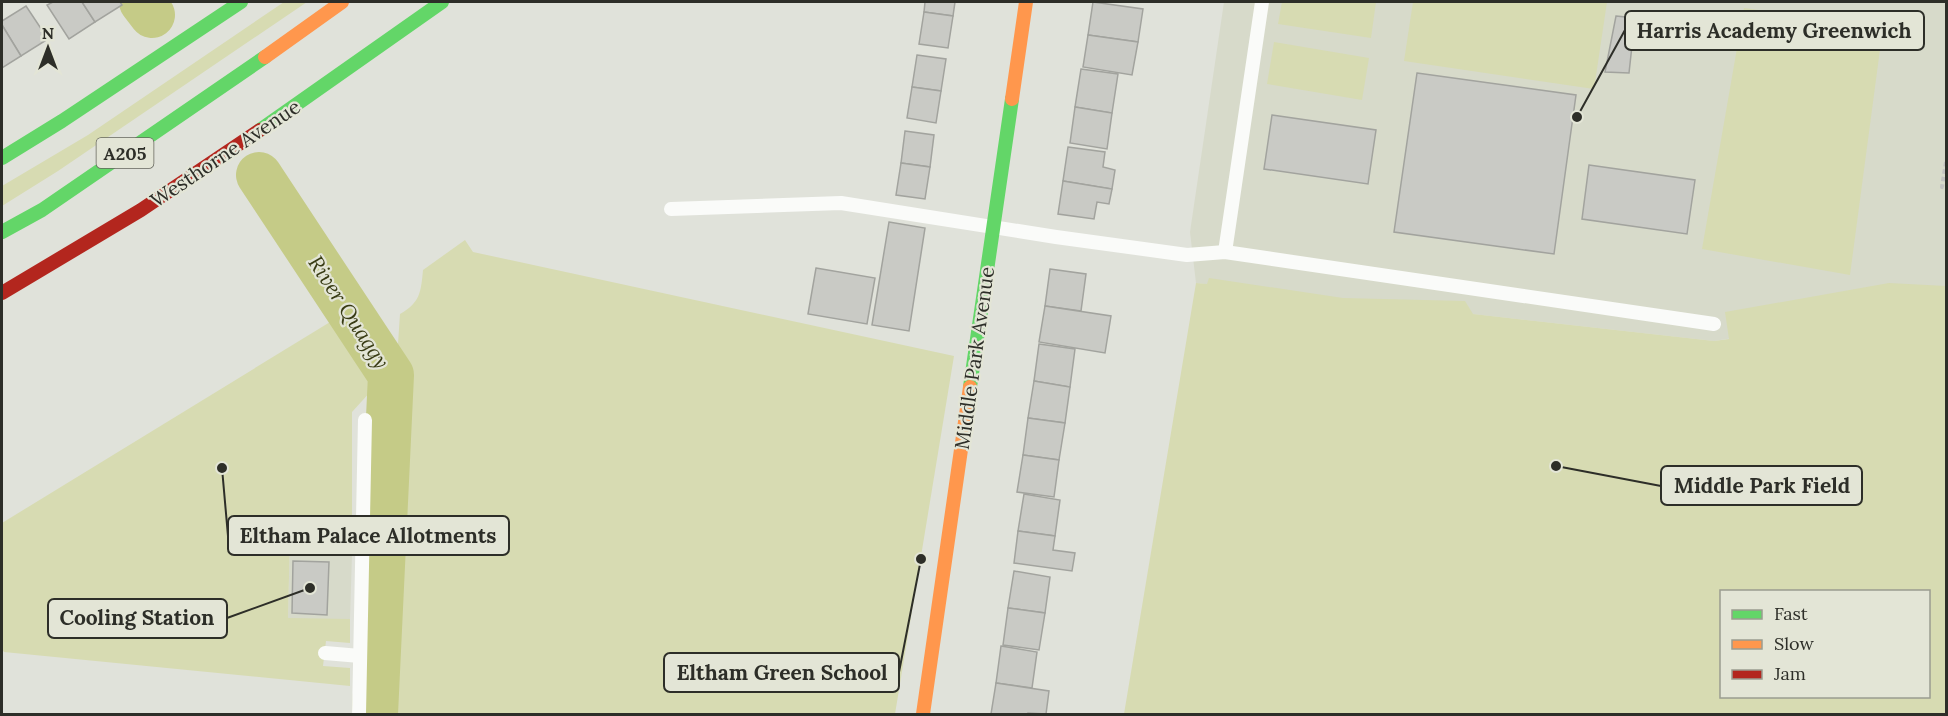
<svg xmlns="http://www.w3.org/2000/svg" width="1948" height="716" font-family="Lora,serif">
<style>
.built{fill:#d7daca}
.green{fill:#d7dbb2;fill-rule:evenodd}
.lines{fill:none;stroke-linecap:round;stroke-linejoin:round}
.river{stroke:#c5cb87;stroke-width:46}
.building{fill:#c9cac5;stroke:#a2a39e;stroke-width:1.5}
.path{stroke:#c2c2c0;stroke-width:4;stroke-dasharray:4.5 3;stroke-linecap:butt}
.lane{stroke:#fafbf9;stroke-width:14}
.fast{stroke:#63d668;stroke-width:14}
.slow{stroke:#ff974d;stroke-width:14}
.jam{stroke:#b3261e;stroke-width:14}
.labels{text-anchor:middle;dominant-baseline:central;stroke-width:4.5;stroke-linejoin:round;paint-order:stroke}
.shield{fill:#e3e5d6;stroke:#64655c;stroke-width:1.5}
.shield-label{font-size:18px;font-weight:bold;fill:#2d2e28}
.street-label{font-size:20px;fill:#2d2e28;stroke:#e3e5d6}
.water-label{font-size:21px;font-style:italic;fill:#383b13;stroke:#e3e5d6}
.leader{fill:none;stroke:#2d2e28;stroke-width:2}
.callout-dot{fill:#2d2e28;stroke:#e3e5d6;stroke-width:2}
.callout{fill:#e3e5d6;stroke:#2d2e28;stroke-width:2}
.callout-label{font-size:21px;text-anchor:middle;font-weight:bold;fill:#2d2e28}
</style>
<rect width="100%" height="100%" fill="#e0e2da"/>
<g class="built">
<path d="M1224,2H1946V313L1898,312L1714,341L1196,283L1190,232Z"/>
<path d="M290,537H329V554H352L350,619H288Z"/>
</g>
<g class="green">
<path d="M284,2H307L58,171L2,206V186L88,135Z"/>
<path d="M1282,2H1376L1371,38L1278,24Z"/>
<path d="M1413,2H1607L1594,89L1404,61Z"/>
<path d="M1744,8L1883,27L1850,275L1702,249Z"/>
<path d="M1274,42L1369,58L1362,100L1267,84Z"/>
<path d="M465,240L473,252L954,356L895,714H382L396,374L400,314C420,303 421,292 423,270Z"/>
<path d="M1209,278L1343,298L1465,301L1473,314L1714,341L1729,339L1725,312L1889,283L1946,286V714H1124L1196,283L1207,284ZM1722,592H1928V696H1722Z"/>
<path d="M335,319L382,379L352,412V538L290,537L288,618L350,619V643L326,641L323,666L350,668V686L4,652L2,649V523Z"/>
</g>
<g class="lines">
<g class="river">
<path d="M142,2L152,15"/>
<path d="M259,175L391,375L375,714"/>
</g>
</g>
<g class="building">
<path d="M53,2H82L95,22L69,39L47,5Z"/>
<path d="M82,2H120L122,5L95,22Z"/>
<path d="M925,2H955L953,16L924,12Z"/>
<path d="M1093,2L1143,9L1138,42L1088,35Z"/>
<path d="M26,6L48,39L21,56L2,25V21Z"/>
<path d="M924,12L953,16L948,48L919,44Z"/>
<path d="M1616,16L1635,18L1629,73L1605,72Z"/>
<path d="M2,25L21,56L2,68Z"/>
<path d="M1088,35L1138,42L1132,75L1083,67Z"/>
<path d="M917,55L946,59L941,91L912,87Z"/>
<path d="M1081,69L1118,74L1112,113L1075,107Z"/>
<path d="M1417,73L1576,95L1554,254L1394,232Z"/>
<path d="M912,87L941,91L936,123L907,118Z"/>
<path d="M1075,107L1112,113L1107,149L1070,143Z"/>
<path d="M1272,115L1376,130L1368,184L1264,169Z"/>
<path d="M905,131L934,135L930,167L901,163Z"/>
<path d="M1068,147L1105,152L1103,167L1115,170L1112,189L1063,181Z"/>
<path d="M901,163L930,167L925,199L896,195Z"/>
<path d="M1589,165L1695,180L1687,234L1582,219Z"/>
<path d="M1063,181L1112,189L1109,204L1097,202L1094,219L1058,214Z"/>
<path d="M889,222L925,228L909,331L872,325Z"/>
<path d="M816,268L875,278L867,324L808,314Z"/>
<path d="M1050,269L1086,274L1081,311L1045,306Z"/>
<path d="M1045,306L1111,316L1105,353L1039,342Z"/>
<path d="M1039,344L1075,349L1070,387L1034,381Z"/>
<path d="M1034,381L1070,387L1065,423L1028,418Z"/>
<path d="M1028,418L1065,423L1059,460L1023,455Z"/>
<path d="M1023,455L1059,460L1054,497L1017,492Z"/>
<path d="M1024,494L1060,500L1055,536L1018,531Z"/>
<path d="M1018,531L1055,536L1053,550L1075,553L1072,571L1014,563Z"/>
<path d="M293,561L329,562L327,615L292,613Z"/>
<path d="M1014,571L1050,577L1045,613L1008,608Z"/>
<path d="M1008,608L1045,613L1039,650L1003,645Z"/>
<path d="M1001,646L1037,652L1032,688L996,683Z"/>
<path d="M996,683L1049,691L1046,714L1028,713V714H991Z"/>
</g>
<g class="lines">
<path class="path" d="M1946,162L1942,187L1946,188"/>
<g class="lane">
<path d="M671,209L841,203L1056,237L1187,255L1225,252L1714,324"/>
<path d="M1225,252L1262,2"/>
<path d="M325,653L360,656"/>
<path d="M359,714L365,420"/>
</g>
<g class="fast">
<path d="M260,130L442,2"/>
<path d="M2,158L62,121L241,2"/>
<path d="M2,232L42,210L265,57"/>
<path d="M970,387L1012,99"/>
</g>
<g class="slow">
<path d="M265,57L342,2"/>
<path d="M1012,99L1026,2"/>
<path d="M923,714L970,387"/>
</g>
<path class="jam" d="M2,293L141,210L260,130"/>
</g>
<g class="labels">
<rect class="shield" x="96.5" y="138" width="57" height="30" rx="4.5"/>
<g class="shield-label">
<text x="125" y="153">A205</text>
</g>
<g class="street-label">
<text transform="translate(225 153) rotate(-34)">Westhorne Avenue</text>
<text transform="translate(974 358) rotate(-82)">Middle Park Avenue</text>
</g>
<g class="water-label">
<text transform="translate(349 312) rotate(57)">River Quaggy</text>
</g>
</g>
<path class="leader" d="M1577 117L1625 30M1556 466L1661 486M222 468L228 536M310 588L227 618M921 559L899 672"/>
<g class="callout-dot">
<circle cx="1577" cy="117" r="6"/>
<circle cx="1556" cy="466" r="6"/>
<circle cx="222" cy="468" r="6"/>
<circle cx="310" cy="588" r="6"/>
<circle cx="921" cy="559" r="6"/>
</g>
<g class="callout">
<rect x="1625" y="11" width="299" height="39" rx="6"/>
<rect x="1661" y="466" width="201" height="39" rx="6"/>
<rect x="228" y="516" width="281" height="39" rx="6"/>
<rect x="48" y="599" width="179" height="39" rx="6"/>
<rect x="664" y="653" width="235" height="39" rx="6"/>
</g>
<g class="callout-label">
<text x="1774" y="38">Harris Academy Greenwich</text>
<text x="1762" y="493">Middle Park Field</text>
<text x="368" y="543">Eltham Palace Allotments</text>
<text x="137" y="625">Cooling Station</text>
<text x="782" y="680">Eltham Green School</text>
</g>
<rect width="1948" height="716" fill="none" stroke="#2d2e28" stroke-width="6"/>
<rect x="1720" y="590" width="210" height="108" fill="#e3e5d6" stroke="#9a9c90" stroke-width="1.5"/>
<rect x="1732" y="610" width="30" height="9" fill="#63d668" stroke="#9a9c90" stroke-width="1.5"/>
<text x="1774" y="620" font-size="18" fill="#2d2e28">Fast</text>
<rect x="1732" y="640" width="30" height="9" fill="#ff974d" stroke="#9a9c90" stroke-width="1.5"/>
<text x="1774" y="650" font-size="18" fill="#2d2e28">Slow</text>
<rect x="1732" y="670" width="30" height="9" fill="#b3261e" stroke="#9a9c90" stroke-width="1.5"/>
<text x="1774" y="680" font-size="18" fill="#2d2e28">Jam</text>
<g transform="translate(48 48)" stroke="#e3e5d6" stroke-width="4.5" paint-order="stroke">
<path d="M0-4.5L10 22L0 15L-10 22Z" fill="#2d2e28"/>
<text y="-9" font-size="16" font-weight="bold" text-anchor="middle" fill="#2d2e28">N</text>
</g>
</svg>
